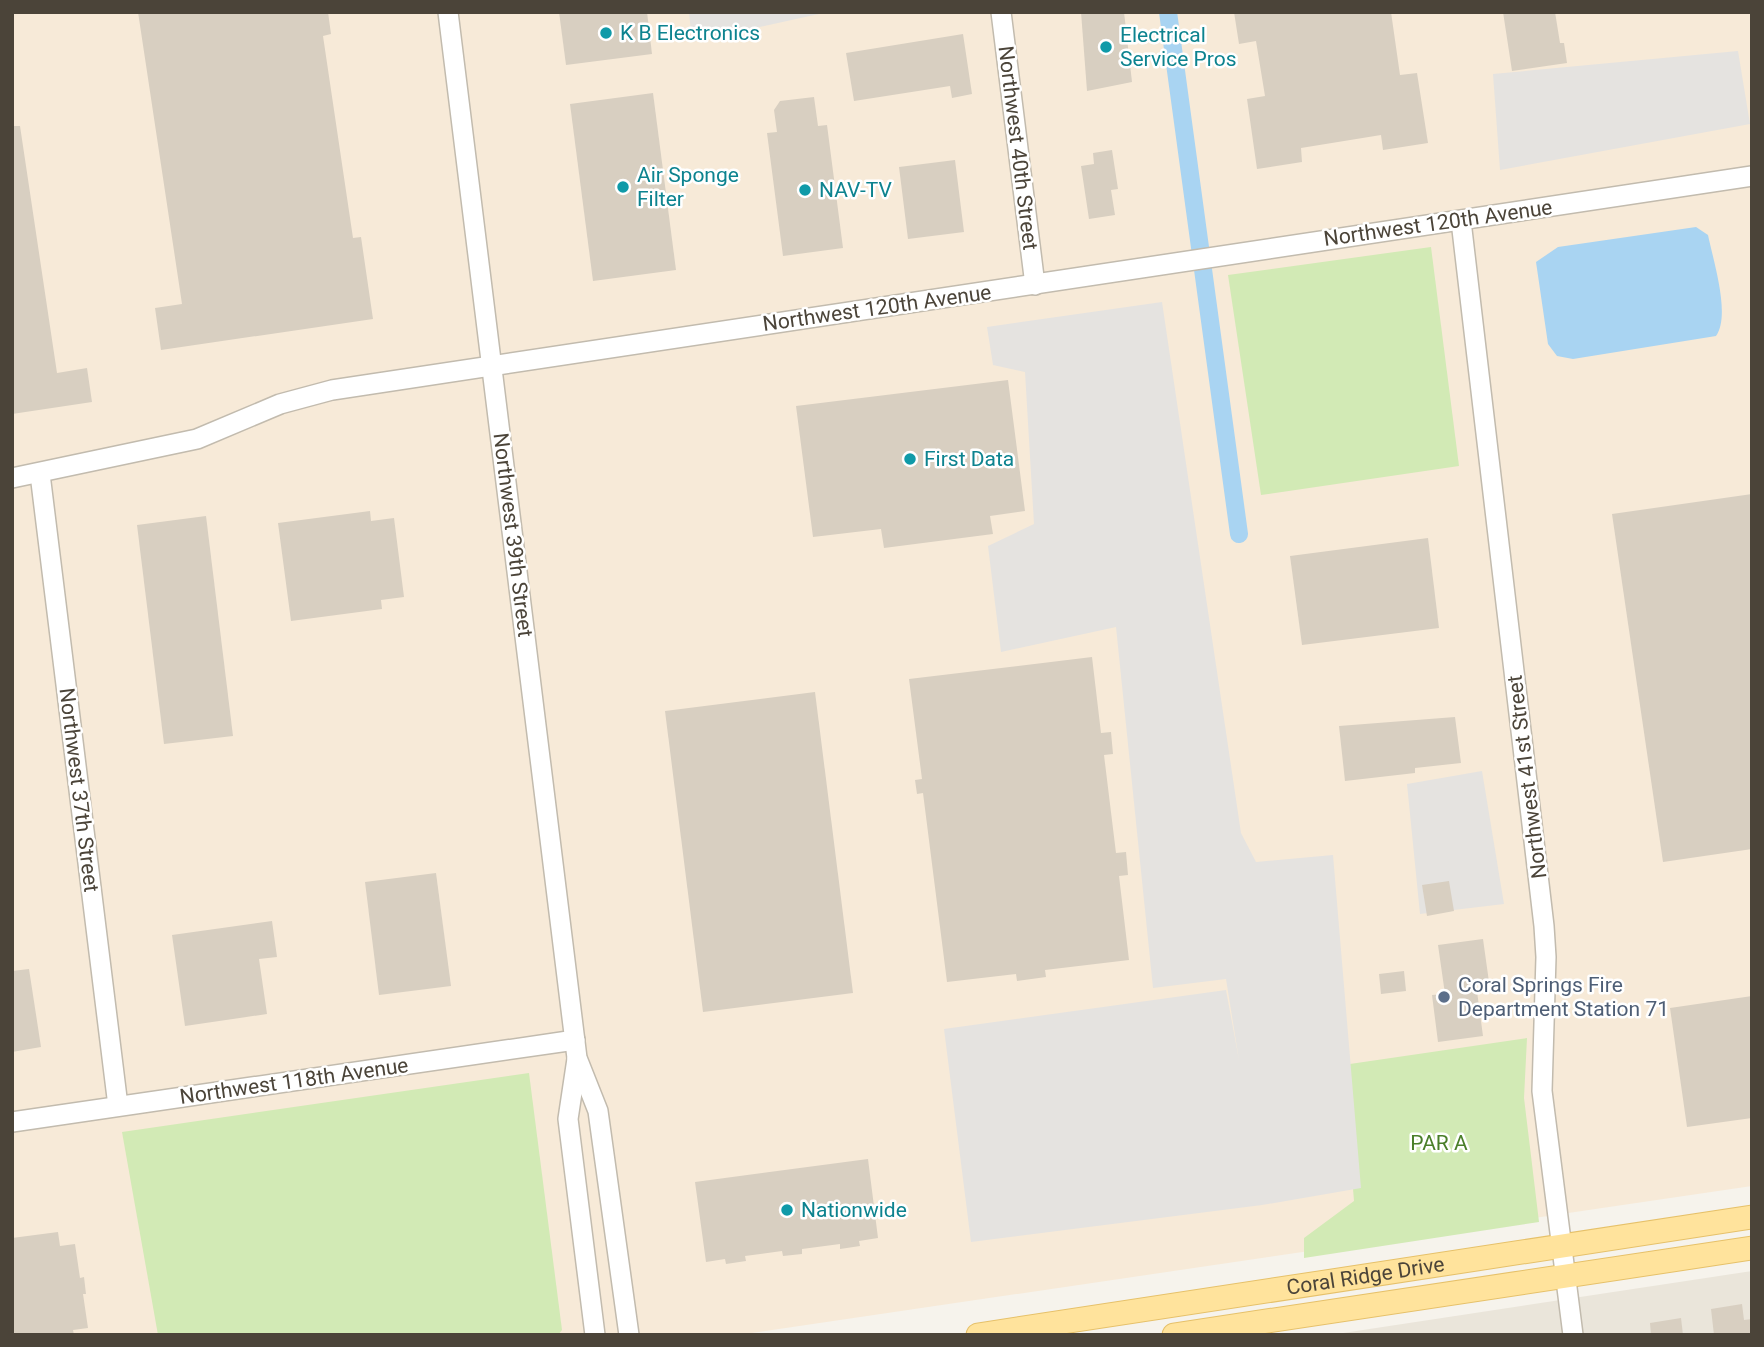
<svg xmlns="http://www.w3.org/2000/svg" width="1764" height="1347" font-family="Roboto,sans-serif">
<style>
.residential{fill:#eae5da}
.commercial{fill:#f7ead8}
.green{fill:#d2eab5}
.parking{fill:#e5e3e0}
.water{fill:#a9d4f2}
.lines{fill:none;stroke-linecap:round;stroke-linejoin:round}
.canal{stroke:#a9d4f2;stroke-width:18}
.building{fill:#d8cfc1}
.minor-casing{stroke:#c2bbae;stroke-width:22}
.major-casing{stroke:#e6c16a;stroke-width:25}
.minor{stroke:#fff;stroke-width:19}
.major{stroke:#ffe39c;stroke-width:23}
.culture-dot{fill:#0f9aa8;stroke:#fff;stroke-width:2.5}
.service-dot{fill:#5c6f8a;stroke:#fff;stroke-width:2.5}
.labels{text-anchor:middle;dominant-baseline:central;stroke-width:5;stroke-linejoin:round;paint-order:stroke}
.culture-label{font-size:21px;fill:#0d838f;stroke:#fff;text-anchor:start}
.street-label{font-size:21px;fill:#4b4439;stroke:#fff}
.service-label{font-size:21px;fill:#4e5e75;stroke:#fff;text-anchor:start}
.park-label{font-size:21px;fill:#4a7f2a;stroke:#fff}
</style>
<rect width="100%" height="100%" fill="#f6f3ec"/>
<path class="residential" d="M1752,1271V1335H1330Z"/>
<path class="commercial" d="M12,12H1752V1186L738,1335H12Z"/>
<g class="green">
<path d="M1431,247L1459,466L1261,495L1228,275Z"/>
<path d="M1527,1038L1524,1098L1539,1222L1304,1258V1238L1354,1201L1343,1065Z"/>
<path d="M529,1073L562,1330L558,1335H158L122,1132Z"/>
</g>
<g class="parking">
<path d="M689,12H828L692,42Z"/>
<path d="M1738,51L1750,124L1500,170L1493,74Z"/>
<path d="M1162,302L1241,833L1256,862L1333,855L1361,1188L1262,1205L971,1242L944,1029L1226,990L1239,1060L1226,979L1153,988L1116,627L1001,652L988,546L1034,524L1025,372L993,365L987,327Z"/>
<path d="M1482,771L1504,904L1420,914L1407,784Z"/>
</g>
<path class="water" d="M1696,227L1708,235C1713,260 1731,315 1716,336L1573,359L1557,356L1548,344L1536,262L1558,247Z"/>
<g class="lines">
<path class="canal" d="M1168,12L1239,534"/>
</g>
<g class="building">
<path d="M138,12H328L331,34L323,36L353,238L361,237L373,319L161,350L155,308L182,304Z"/>
<path d="M559,12H647L652,54L566,65Z"/>
<path d="M1081,12H1124L1132,82L1087,91Z"/>
<path d="M1234,12H1391L1400,75L1417,73L1428,143L1383,150L1381,135L1301,148L1302,162L1257,169L1247,99L1265,96L1256,41L1239,44Z"/>
<path d="M1503,12H1555L1560,43H1564L1567,63L1512,71Z"/>
<path d="M963,34L972,94L952,98L950,86L854,101L846,53Z"/>
<path d="M653,93L676,270L593,281L570,104Z"/>
<path d="M814,97L818,126L827,125L843,248L783,256L767,133L777,132L774,110L780,101Z"/>
<path d="M12,126H20L57,373L87,368L92,402L12,414Z"/>
<path d="M1112,150L1118,189L1111,190L1115,215L1089,219L1081,166L1094,164L1093,153Z"/>
<path d="M955,160L964,232L908,239L899,167Z"/>
<path d="M1008,380L1025,511L990,516L993,534L884,548L881,529L813,537L796,406Z"/>
<path d="M1752,494V849L1663,862L1612,514Z"/>
<path d="M370,511L371,521L394,518L404,597L381,600L382,609L291,621L278,523Z"/>
<path d="M206,516L233,736L164,744L137,525Z"/>
<path d="M1428,538L1439,628L1302,645L1290,556Z"/>
<path d="M1092,657L1101,733L1111,732L1113,754L1104,755L1116,853L1126,852L1128,875L1119,876L1129,960L1045,970L1046,977L1017,981L1016,974L947,982L923,793L917,794L915,780L922,779L909,679Z"/>
<path d="M815,692L853,993L703,1012L665,711Z"/>
<path d="M1455,717L1461,763L1415,768V773L1345,781L1339,726Z"/>
<path d="M436,873L451,986L379,995L365,882Z"/>
<path d="M1449,881L1454,911L1427,916L1422,885Z"/>
<path d="M272,921L277,957L259,959L267,1014L185,1026L172,935Z"/>
<path d="M1483,939L1489,982L1476,984L1483,1036L1438,1042L1432,995L1445,994L1438,945Z"/>
<path d="M29,969L41,1047L12,1052V971Z"/>
<path d="M1404,971L1406,991L1381,994L1379,974Z"/>
<path d="M1752,996V1118L1687,1127L1670,1008Z"/>
<path d="M868,1159L878,1238L859,1241L860,1246L840,1249V1244L802,1249V1254L783,1256L782,1251L745,1256L746,1261L726,1264L725,1259L706,1262L695,1182Z"/>
<path d="M58,1232L60,1246L75,1244L80,1278L84,1277L86,1294H83L88,1328L73,1330L74,1335H12V1238Z"/>
<path d="M1742,1304L1744,1320L1752,1319V1335H1714L1711,1309Z"/>
<path d="M1681,1318L1683,1335H1651L1650,1323Z"/>
</g>
<g class="lines">
<g class="minor-casing">
<g id="minor">
<path d="M448,12L577,1058L598,1111L629,1335"/>
<path d="M1001,12L1035,285"/>
<path d="M1461,221L1544,926L1546,957L1542,1091L1573,1335"/>
<path d="M40,474L118,1106"/>
<path d="M12,478L197,439L280,404L332,390L1752,176"/>
<path d="M577,1059L568,1119L595,1335"/>
<path d="M12,1122L575,1040"/>
</g>
</g>
<g class="major-casing">
<g id="major">
<path id="s1" d="M978,1335L1752,1217"/>
<path d="M1174,1335L1752,1248"/>
</g>
</g>
<use href="#minor" class="minor"/>
<use href="#major" class="major"/>
</g>
<g class="culture-dot">
<circle cx="606" cy="33" r="7"/>
<circle cx="1106" cy="47" r="7"/>
<circle cx="623" cy="187" r="7"/>
<circle cx="805" cy="190" r="7"/>
<circle cx="910" cy="459" r="7"/>
<circle cx="787" cy="1210" r="7"/>
</g>
<circle class="service-dot" cx="1444" cy="997" r="7"/>
<g class="labels">
<g class="culture-label">
<text x="620" y="33">K B Electronics</text>
<text x="1120" y="35">Electrical<tspan x="1120" dy="24">Service Pros</tspan></text>
<text x="637" y="175">Air Sponge<tspan x="637" dy="24">Filter</tspan></text>
<text x="819" y="190">NAV-TV</text>
<text x="924" y="459">First Data</text>
<text x="801" y="1210">Nationwide</text>
</g>
<g class="street-label">
<text transform="translate(1018 148) rotate(83)">Northwest 40th Street</text>
<text transform="translate(1438 223) rotate(-8)">Northwest 120th Avenue</text>
<text transform="translate(877 308) rotate(-8)">Northwest 120th Avenue</text>
<text transform="translate(513 535) rotate(83)">Northwest 39th Street</text>
<text transform="translate(1527 777) rotate(-97)">Northwest 41st Street</text>
<text transform="translate(79 790) rotate(83)">Northwest 37th Street</text>
<text transform="translate(294 1081) rotate(-8)">Northwest 118th Avenue</text>
<text stroke="none"><textPath href="#s1" startOffset="392">Coral Ridge Drive</textPath></text>
</g>
<g class="service-label">
<text x="1458" y="985">Coral Springs Fire<tspan x="1458" dy="24">Department Station 71</tspan></text>
</g>
<g class="park-label">
<text x="1439" y="1143">PAR A</text>
</g>
</g>
<rect width="1764" height="1347" fill="none" stroke="#4b4439" stroke-width="28"/>
</svg>
